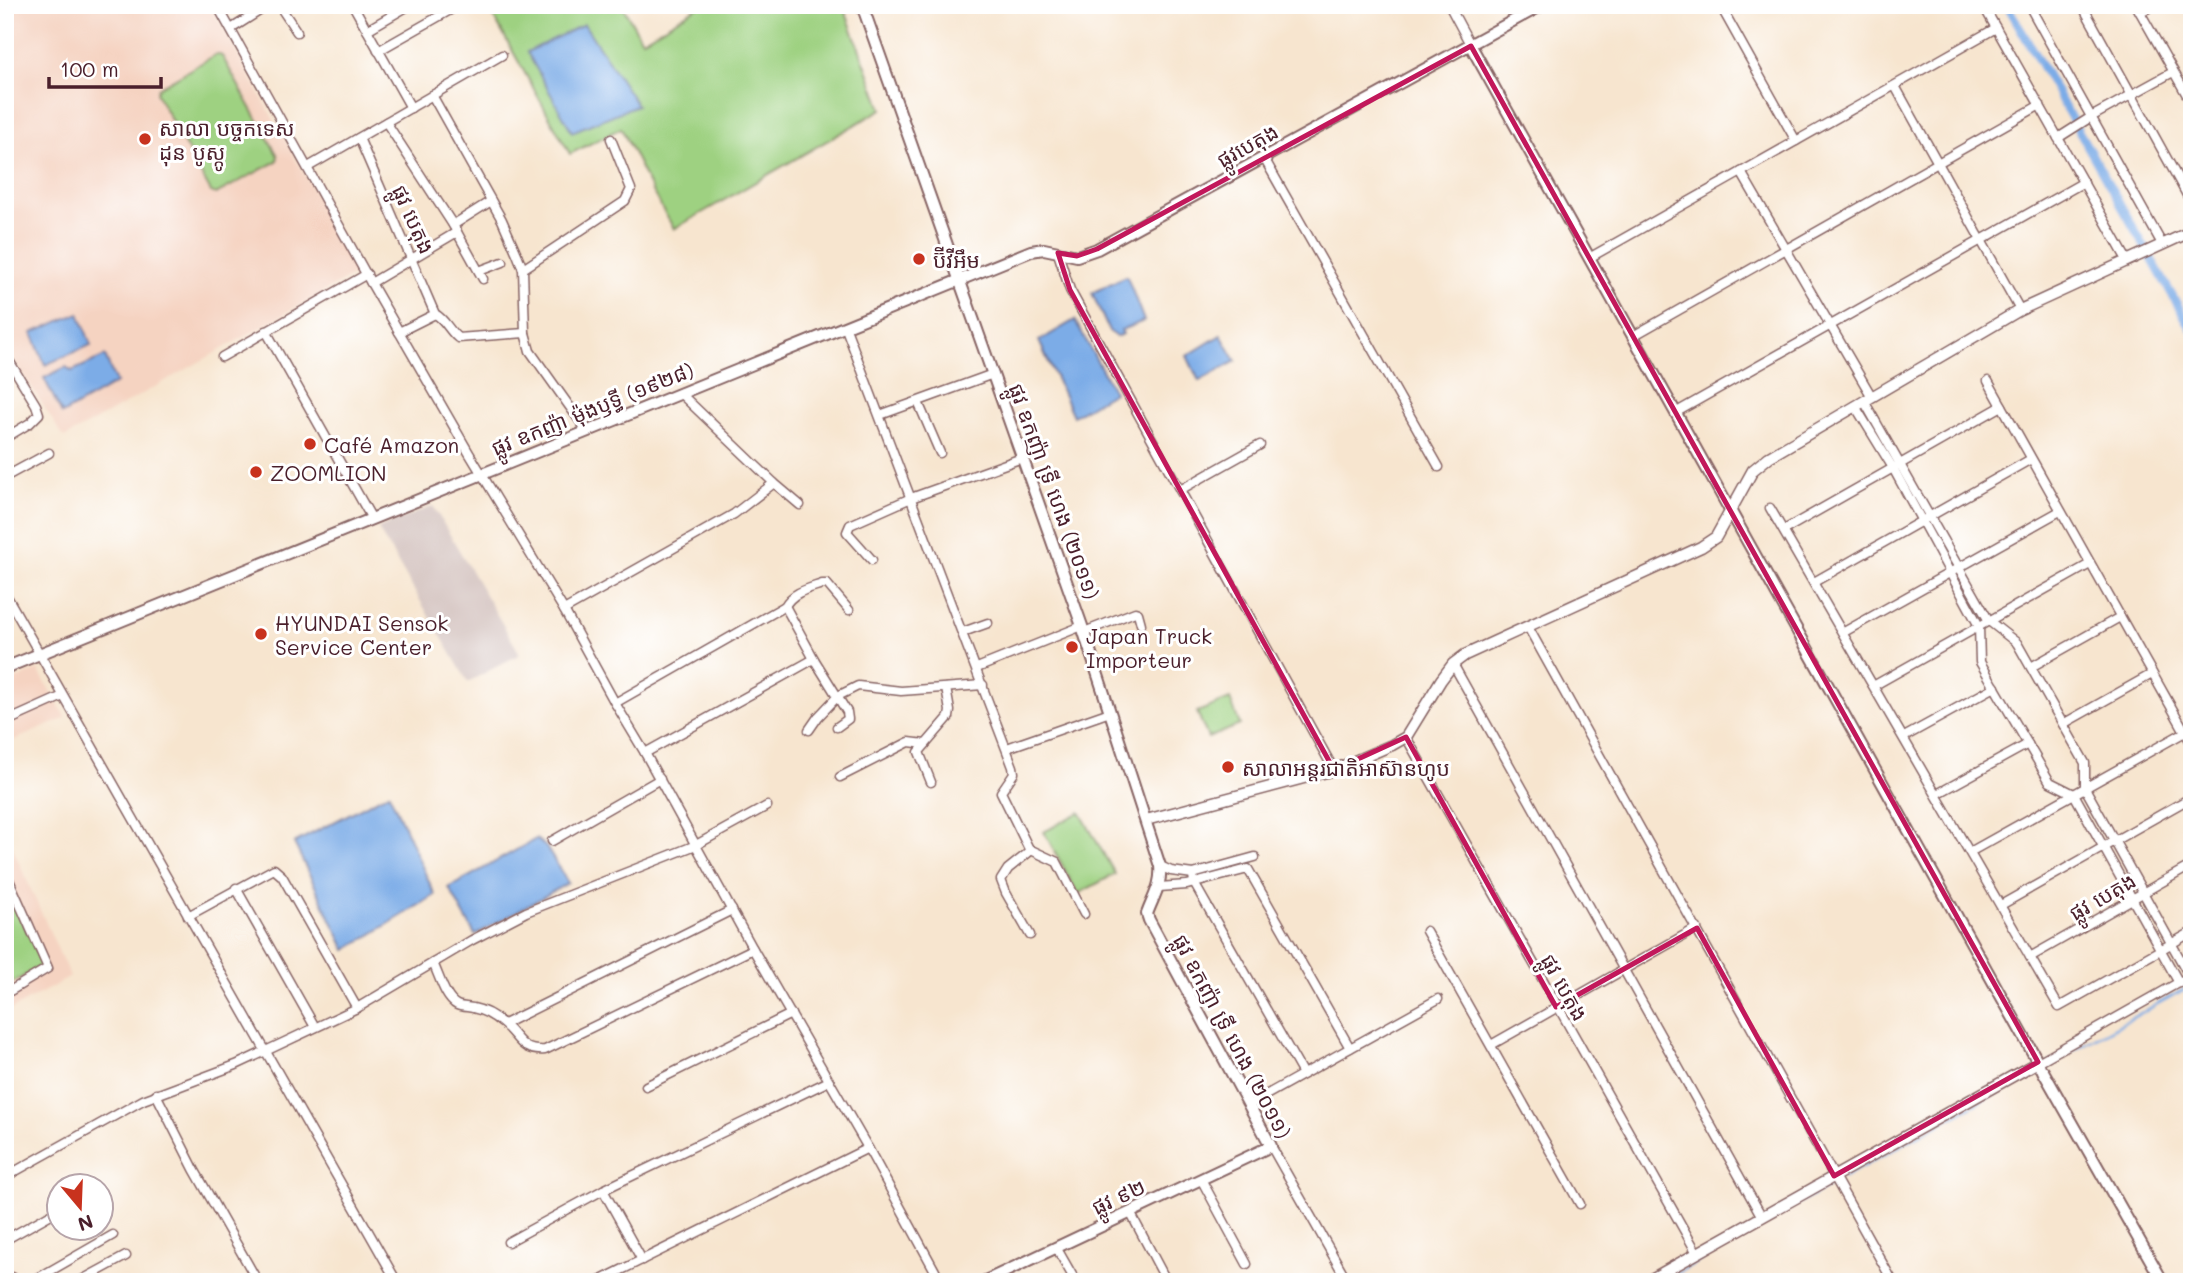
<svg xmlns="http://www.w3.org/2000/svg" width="2197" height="1287" font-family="Mali,'Noto Sans Khmer',sans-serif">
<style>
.built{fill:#f5d3c1}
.industrial{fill:#d1c0bc}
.green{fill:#9ed181;stroke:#747856;stroke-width:2}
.water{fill:#7bace7;stroke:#626689;stroke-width:2}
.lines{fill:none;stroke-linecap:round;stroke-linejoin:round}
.stream{stroke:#7bace7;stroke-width:2.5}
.canal{stroke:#7bace7;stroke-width:8}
.minor-casing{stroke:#876464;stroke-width:11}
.tertiary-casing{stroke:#876464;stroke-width:13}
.secondary-casing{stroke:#876464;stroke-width:14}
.minor{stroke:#fff;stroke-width:8}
.tertiary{stroke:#fff;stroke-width:10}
.secondary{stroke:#fff;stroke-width:10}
.marked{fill:none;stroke:#c2185b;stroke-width:5;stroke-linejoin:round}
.poi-dot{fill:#c8321e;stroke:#fff;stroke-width:2.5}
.labels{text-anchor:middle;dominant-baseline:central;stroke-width:6;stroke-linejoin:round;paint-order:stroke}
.poi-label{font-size:21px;fill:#4a1f2b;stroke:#fff;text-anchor:start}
.street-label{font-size:21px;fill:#4a1f2b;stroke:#fff}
</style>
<rect width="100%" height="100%" fill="#fff"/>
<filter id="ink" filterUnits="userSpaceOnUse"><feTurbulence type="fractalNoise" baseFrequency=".0143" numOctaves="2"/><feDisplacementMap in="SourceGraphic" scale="14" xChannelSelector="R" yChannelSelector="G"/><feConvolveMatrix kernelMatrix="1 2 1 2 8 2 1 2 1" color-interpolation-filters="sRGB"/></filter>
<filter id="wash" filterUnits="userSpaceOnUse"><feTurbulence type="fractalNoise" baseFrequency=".00686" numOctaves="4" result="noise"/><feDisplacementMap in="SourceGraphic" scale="28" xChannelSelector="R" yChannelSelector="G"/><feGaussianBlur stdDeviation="1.57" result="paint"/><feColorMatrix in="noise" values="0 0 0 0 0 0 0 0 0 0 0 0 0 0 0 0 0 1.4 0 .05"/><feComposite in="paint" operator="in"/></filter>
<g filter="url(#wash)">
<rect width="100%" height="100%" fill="#f7e5cf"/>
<g class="built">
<path d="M5,5H210L359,272L64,438L5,346Z"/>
<path d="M38,670L66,718L5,744V683Z"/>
<path d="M5,831L70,977L5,1013Z"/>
</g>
<path class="industrial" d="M433,506L520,654L468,682L378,529Z"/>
<g class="green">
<path d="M487,5H622L642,40L701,5H843L882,109L674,229L652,191L621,128L570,154Z"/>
<path d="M217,54L222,56L278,156L277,161L216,194L211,192L156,93L158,88Z"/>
<path d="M1230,699L1240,725L1208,738L1197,712Z"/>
<path d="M1080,812L1115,874L1078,894L1044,832Z"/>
<path d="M5,883L43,965L5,987Z"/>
</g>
<g class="water">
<path d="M584,24L637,105L572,132L527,52Z"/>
<path d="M1125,276L1127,277L1144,321L1121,330L1123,334L1116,337L1109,331L1092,293Z"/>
<path d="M79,313L91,345L45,365L32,333Z"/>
<path d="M1075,320L1114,392L1073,416L1039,341Z"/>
<path d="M1221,335L1236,361L1199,381L1187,356Z"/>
<path d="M105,356L116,383L62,414L44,378L66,367L72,371Z"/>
<path d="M389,793L435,895L346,950L294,843Z"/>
<path d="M536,839L546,847L568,883L475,935L449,888Z"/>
</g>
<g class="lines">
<g class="stream">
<path d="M2043,1067L2192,985"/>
<path d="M1844,1177L2037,1070"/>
<path d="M1662,1282L1831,1185"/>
</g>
<path class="canal" d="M2007,5L2192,330"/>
</g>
</g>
<g filter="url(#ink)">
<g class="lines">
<g class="minor-casing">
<g id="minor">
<path d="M217,5L371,283L469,453L564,610L615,703L645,753L753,949L868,1148L941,1282"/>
<path d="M279,5L297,32"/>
<path d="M353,5L411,108"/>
<path d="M1449,5L1471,46"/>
<path d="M1720,5L1796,141"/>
<path d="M1983,5L2127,260"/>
<path d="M2037,5L2031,9L2162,244"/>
<path d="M2082,5L2192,204"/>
<path d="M2136,5L2192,104"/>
<path d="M2140,12L2155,5"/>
<path d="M231,29L267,6"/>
<path d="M367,30L410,5"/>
<path d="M378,51L459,5"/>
<path d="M1895,86L2020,310"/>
<path d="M432,95L502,220L517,254L523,269L525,333L530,351L587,431"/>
<path d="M386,122L453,225L483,279"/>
<path d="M359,138L435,314"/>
<path d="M2058,138L2091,117L2173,72"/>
<path d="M1264,158L1439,467"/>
<path d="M308,167L502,55"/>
<path d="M1741,172L1872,397"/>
<path d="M453,225L491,201"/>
<path d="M1058,253L1070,290L1334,770"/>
<path d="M1589,258L1996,28"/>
<path d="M523,269L625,201L631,189L611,139"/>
<path d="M479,271L503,262"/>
<path d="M371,283L457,232"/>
<path d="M845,326L1013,767L1014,773L1001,792L1029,849L1028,853L1008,869L1001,880L1006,893L1030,935"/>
<path d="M266,331L372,519"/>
<path d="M399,332L435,314C445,319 449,331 458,338L525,333"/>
<path d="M1633,336L2040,105"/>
<path d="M5,354L36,405L39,414L30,423L5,438"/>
<path d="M222,357L367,274"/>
<path d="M1988,381L2192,744"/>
<path d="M680,393L774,483L800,505"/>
<path d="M1864,401L1989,621L2017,643L2085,763V788L2190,977"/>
<path d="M918,402L940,453"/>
<path d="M1855,406L1893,468L1979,626L1980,662L2050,782L2074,794L2179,983"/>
<path d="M1675,413L2084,182"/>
<path d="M880,415L993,374"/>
<path d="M5,477L49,453"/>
<path d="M1180,490L1260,445"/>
<path d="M1770,508L2059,1007L2192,932"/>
<path d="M1784,530L2002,406"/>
<path d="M872,560L847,532L850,525L911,498L1022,458"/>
<path d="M1814,582L2031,459"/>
<path d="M5,593L397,1282"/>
<path d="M785,606L814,659L847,712L848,719L837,727"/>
<path d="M564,610L734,514L774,483"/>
<path d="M1528,627L1893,1282"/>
<path d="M963,632L988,623"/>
<path d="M1084,632L1135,612L1138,613L1141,624"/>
<path d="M1844,632L2060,511"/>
<path d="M1453,664L1762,1217"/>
<path d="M2031,667L2120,617"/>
<path d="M977,668L1082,626"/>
<path d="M1875,685L2090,564"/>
<path d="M615,703L785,606C793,592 808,589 822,584H827L849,610"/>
<path d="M5,722L63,696"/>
<path d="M2063,724L2152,674"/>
<path d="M809,730L818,717L838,696L858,686L901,691L983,685"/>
<path d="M1406,737L1697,1253"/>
<path d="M1904,737L1995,687"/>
<path d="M1007,748L1110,712"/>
<path d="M645,753L814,659"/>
<path d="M840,777L909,742L925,744"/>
<path d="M931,782L919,752L949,717L950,711L946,688"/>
<path d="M1937,794L2028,744"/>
<path d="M552,841L660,779"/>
<path d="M1029,849L1057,862L1084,914"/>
<path d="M1970,852L2185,732"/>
<path d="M1160,866L1171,871L1193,874L1255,857"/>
<path d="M5,871L48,968L5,994"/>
<path d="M1193,874L1194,883L1303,1074"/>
<path d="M1159,887L1187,885L1248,869L1350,1048"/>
<path d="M236,888L315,1027"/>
<path d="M2001,905L2192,797"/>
<path d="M188,916L274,869L282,876L357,1008"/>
<path d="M1426,931L1580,1204"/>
<path d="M2030,957L2192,865"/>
<path d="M433,963C439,975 445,999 457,1005C461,1007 469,1007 473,1008C483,1010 494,1016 502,1023C519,1036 519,1052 545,1050L753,949"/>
<path d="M504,1024L732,910"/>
<path d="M1491,1045L1697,928"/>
<path d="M2038,1062L2192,975"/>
<path d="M646,1086L791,1014"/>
<path d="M156,1094L194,1169L258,1282"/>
<path d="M1248,1105L1438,999"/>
<path d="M1271,1146L1348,1282"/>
<path d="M5,1177L143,1100L236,1065L357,1008L472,940L526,912L696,845L767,806"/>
<path d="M1201,1179L1247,1264"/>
<path d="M603,1190L642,1260"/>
<path d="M1130,1212L1167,1282"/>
<path d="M5,1240L60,1209"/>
<path d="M508,1242L603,1190L829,1081"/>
<path d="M1056,1247L1076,1282"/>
<path d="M5,1278L12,1277L19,1282"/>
<path d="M31,1282L113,1235"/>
<path d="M78,1282L126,1256"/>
<path d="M134,1282L138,1280"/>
<path d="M597,1282L868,1148"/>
<path d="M1331,1282L1344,1275"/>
</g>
</g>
<g class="tertiary-casing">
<g id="tertiary">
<path d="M1146,820L1334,770L1392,745L1406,737L1441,680L1453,664L1465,655L1701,547L1716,537L1753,470L1769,457L2020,310L2192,231"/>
<path d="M1646,1282L2038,1062L2040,1067"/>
</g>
</g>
<g class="secondary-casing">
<g id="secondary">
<path d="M862,5L1082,626L1160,866C1162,885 1153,897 1147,914L1149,920L1271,1146L983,1282"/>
<path d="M1471,46L2038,1062"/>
<path d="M5,668L1031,251L1044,249L1077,256L1097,249L1542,5"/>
<path d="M2043,1071L2163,1282"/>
</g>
</g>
<use href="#minor" class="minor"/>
<use href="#tertiary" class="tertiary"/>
<use href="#secondary" class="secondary"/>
</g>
</g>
<path class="marked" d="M1471,46L2038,1062L1834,1176L1697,928L1556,1007L1406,737L1334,770L1070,290L1058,253L1077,256L1097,249Z"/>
<g class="poi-dot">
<circle cx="145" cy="139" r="7"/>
<circle cx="919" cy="259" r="7"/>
<circle cx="310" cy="444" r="7"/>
<circle cx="256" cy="472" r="7"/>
<circle cx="261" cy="634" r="7"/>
<circle cx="1072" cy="647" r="7"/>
<circle cx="1228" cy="767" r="7"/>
</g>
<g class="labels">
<g class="poi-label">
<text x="159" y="127">សាលា បច្ចកទេស<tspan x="159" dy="24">ដុន បូស្កូ</tspan></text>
<text x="933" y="259">ប៊ីវីអឹម</text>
<text x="324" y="444">Café Amazon</text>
<text x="270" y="472">ZOOMLION</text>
<text x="275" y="622">HYUNDAI Sensok<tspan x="275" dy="24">Service Center</tspan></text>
<text x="1086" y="635">Japan Truck<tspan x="1086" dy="24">Importeur</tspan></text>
<text x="1242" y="767">សាលាអន្ដរជាតិអាស៊ានហូប</text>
</g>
<g class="street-label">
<text transform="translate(1247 145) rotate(-29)">ផ្លូវបេតុង</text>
<text transform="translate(414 219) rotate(66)">ផ្លូវ បេតុង</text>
<text transform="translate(592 408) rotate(-22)">ផ្លូវ ឧកញ៉ា ម៉ុងឫទ្ធី (១៩២៨)</text>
<text transform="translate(1055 491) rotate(70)">ផ្លូវ ឧកញ៉ា ទ្រី ហេង (២០១១)</text>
<text transform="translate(2102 896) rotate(-30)">ផ្លូវ បេតុង</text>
<text transform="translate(1565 987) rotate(61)">ផ្លូវ បេតុង</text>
<text transform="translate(1233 1036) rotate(62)">ផ្លូវ ឧកញ៉ា ទ្រី ហេង (២០១១)</text>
<text transform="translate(1118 1196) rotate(-25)">ផ្លូវ ៩២</text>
</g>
</g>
<rect width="2197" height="1287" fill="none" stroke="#fff" stroke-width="28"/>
<g transform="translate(80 1207) rotate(161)"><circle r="33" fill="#ffffff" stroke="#b7a5aa" stroke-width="2"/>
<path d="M0-5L12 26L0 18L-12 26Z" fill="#c8321e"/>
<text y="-10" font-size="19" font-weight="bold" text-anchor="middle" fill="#4a1f2b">N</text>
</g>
<path d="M49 77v10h112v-10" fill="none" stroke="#4a1f2b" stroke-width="3.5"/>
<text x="60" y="77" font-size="21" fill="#4a1f2b" stroke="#ffffff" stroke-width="5" paint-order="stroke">100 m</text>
</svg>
